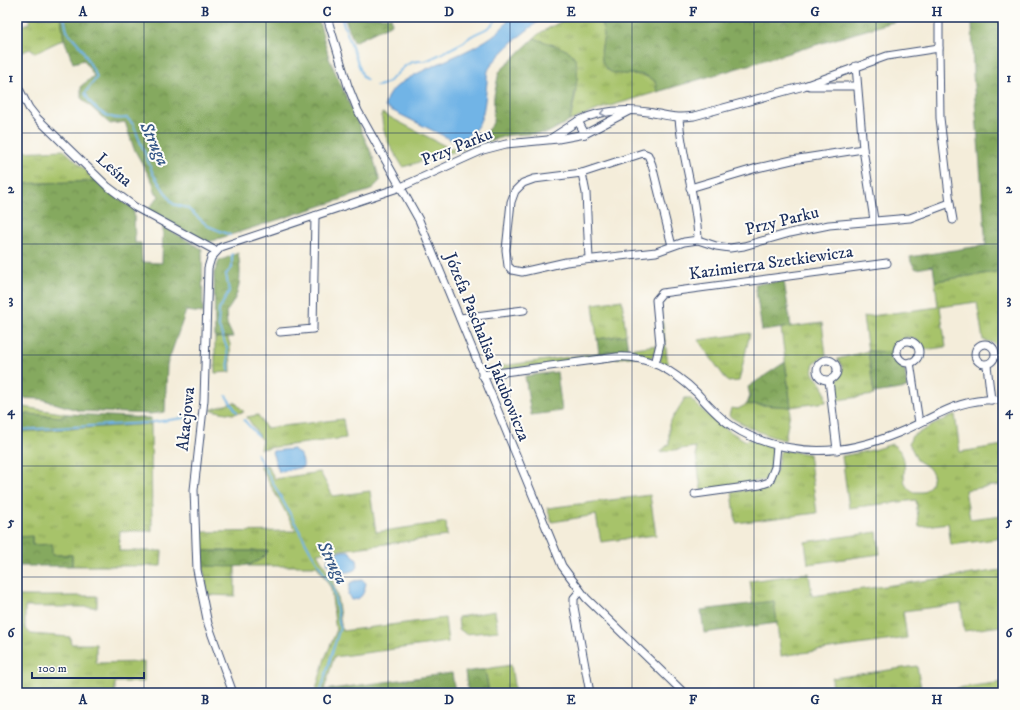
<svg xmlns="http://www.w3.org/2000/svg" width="1020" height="710" font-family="'IM FELL DW Pica',serif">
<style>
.grass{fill:url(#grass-tufts);stroke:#617964}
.forest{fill:url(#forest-crowns);stroke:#506c5e}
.green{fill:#a7c36a;stroke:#617964}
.water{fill:#71b4e6;stroke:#4672a2}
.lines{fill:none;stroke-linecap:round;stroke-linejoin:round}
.stream{stroke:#71b4e6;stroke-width:2}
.minor-casing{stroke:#3c4c71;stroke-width:9}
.minor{stroke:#fff;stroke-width:7}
.oneway{stroke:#8d97ae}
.grid{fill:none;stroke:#1b2f5e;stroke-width:1;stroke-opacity:0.55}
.labels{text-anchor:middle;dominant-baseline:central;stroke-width:4;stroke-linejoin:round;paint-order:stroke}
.street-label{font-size:17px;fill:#1b2f5e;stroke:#fdfcf7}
.water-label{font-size:18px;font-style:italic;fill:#355787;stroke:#fdfcf7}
.neatline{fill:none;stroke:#1b2f5e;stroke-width:1.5}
.grid-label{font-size:13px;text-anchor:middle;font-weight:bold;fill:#1b2f5e}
</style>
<defs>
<pattern id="grass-tufts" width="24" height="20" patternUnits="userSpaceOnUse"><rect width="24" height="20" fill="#a7c36a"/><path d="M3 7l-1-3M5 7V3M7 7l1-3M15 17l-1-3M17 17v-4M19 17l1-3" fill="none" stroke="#879f5a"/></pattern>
<pattern id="forest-crowns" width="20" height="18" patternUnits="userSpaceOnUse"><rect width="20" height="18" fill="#85a95e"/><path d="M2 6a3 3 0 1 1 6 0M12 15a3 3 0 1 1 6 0" fill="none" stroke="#6c8a51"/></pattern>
</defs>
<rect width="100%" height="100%" fill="#fdfcf7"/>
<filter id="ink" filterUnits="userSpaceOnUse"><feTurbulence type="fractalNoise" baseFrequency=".025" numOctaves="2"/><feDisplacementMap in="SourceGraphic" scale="8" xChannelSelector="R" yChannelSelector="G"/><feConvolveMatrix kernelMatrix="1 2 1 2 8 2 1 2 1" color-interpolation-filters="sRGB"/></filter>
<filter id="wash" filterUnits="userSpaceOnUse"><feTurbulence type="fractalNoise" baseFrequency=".012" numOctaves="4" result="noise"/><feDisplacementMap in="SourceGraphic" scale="16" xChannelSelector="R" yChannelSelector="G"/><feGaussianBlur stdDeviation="0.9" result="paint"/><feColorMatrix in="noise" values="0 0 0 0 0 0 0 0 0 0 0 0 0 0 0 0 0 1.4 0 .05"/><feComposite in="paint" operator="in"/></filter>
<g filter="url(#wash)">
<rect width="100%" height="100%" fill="#f4edda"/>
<g class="grass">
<path d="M27,17H61L64,39L35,53L30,49L17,54V29L30,22Z"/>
<path d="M569,17H596C607,27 604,38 601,50L615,73L643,75L655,81L657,92L600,109L570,121L576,92L570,52L534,38L540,33Z"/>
<path d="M64,150L97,181L17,184V152Z"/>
<path d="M1003,271V348L999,349L994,343L983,340L977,302L940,307L946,347L923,350L917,340L908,337L899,341L894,352L868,351L874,395L837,400C836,396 835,391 836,387C837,375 849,371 837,359L868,351L863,317L938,307L935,281Z"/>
<path d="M622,300L626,335L597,339L593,304Z"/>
<path d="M660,302L668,364L666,367L660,361L663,345L657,303Z"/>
<path d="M822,323L826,355L816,361C807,375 818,377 823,386C825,391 825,396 826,402L791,407L785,440C765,436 747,427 729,416L731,408L738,409L747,404L791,407L781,328Z"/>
<path d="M750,333L739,381L728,382L698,340Z"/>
<path d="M227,336L230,344L231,372L215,373V338Z"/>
<path d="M657,345L653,356L650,358L640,356L489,371L487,368Z"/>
<path d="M685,398H690C707,416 725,429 746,441L748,439L771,447C777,454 771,473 766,480L701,490L695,447L660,452L669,444V424Z"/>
<path d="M235,402L244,412L232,414L210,410Z"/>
<path d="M17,406L68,414L61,417L17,413Z"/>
<path d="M955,414L960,452L1003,445V477L1000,485L965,490L970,519L1003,515V538L951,545L948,523L919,527L916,500L849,508L842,456L873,450L892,444C917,460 893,481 913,492H923L931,485L933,474L928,467L917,460L909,443L912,436Z"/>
<path d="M258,415L266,428L343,419L346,438L260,449L262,440L247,417Z"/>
<path d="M151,424L152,531H120L119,551H162L161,566H72V555H52L32,545V536L17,554V432Z"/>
<path d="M783,450L809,454L817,513L736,523L732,492L762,488L776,472L780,452Z"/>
<path d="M267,465L275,479L320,472L333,496L370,491L376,532L446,522L447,536L317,553L332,579L337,596L342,631L445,618L448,642L334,657L323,693H315L325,658L336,632L331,588L317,566H248L264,557L268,551H202L200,532L296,531L260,466Z"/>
<path d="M650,495L656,535L601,542L596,515L552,522L547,508Z"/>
<path d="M877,532L880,554L808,564L805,542Z"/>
<path d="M203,566H235V596L208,595Z"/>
<path d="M1002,570V626L964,631L961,604L903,611L907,638L781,656L774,601L753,604L750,581L809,573L812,596Z"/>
<path d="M17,596H97V607H25V628L31,634L70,637L71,644H96V663L144,662V682H115V693H17Z"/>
<path d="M495,611L498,631L466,634L459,629L458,617Z"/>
<path d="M511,665L515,692L489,693L485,669Z"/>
<path d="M917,666L921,688L883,693H833L832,678Z"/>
<path d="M1003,682V693H957V688Z"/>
</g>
<g class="forest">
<path d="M61,17H318L329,58L373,157L380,181L371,190L205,243L168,221L146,212L159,196L155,192L153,183L134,149L125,122L110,124L81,98V86L94,76L84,60L73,63L64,39Z"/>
<path d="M344,17H391L392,24L354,42Z"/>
<path d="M596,17H910L657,92L655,81C651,79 647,76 643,75C632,72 612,78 605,67C594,50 613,33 596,17Z"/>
<path d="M972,17H1003V271L935,281L933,266L916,269L911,262L910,257L986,245L973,74Z"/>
<path d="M534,38C544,42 562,47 570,52C586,65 571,104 570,121L547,133L509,135L467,148L481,138L493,123L494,96L499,72Z"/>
<path d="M97,181L109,192L134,209L135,243H141L142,262L162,263L163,226L202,249L203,313L186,311L167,365L165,412L150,414L80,411L41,399L17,398V184Z"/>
<path d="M238,253C242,274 241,295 226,312L227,324L233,337L215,338L214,273L219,261Z"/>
<path d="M784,281L791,327L762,331L755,284Z"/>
<path d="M626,335L628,349L599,353L597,339Z"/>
<path d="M868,351L894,352L896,360L905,370L907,388L874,393Z"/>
<path d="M785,362L791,407L747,404L750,396L748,387Z"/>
<path d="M557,372L562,411L531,415L525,376Z"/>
<path d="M17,413L61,417L68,414L151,418V424L17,432Z"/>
<path d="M32,536V545L52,544V555H72V566H17L18,537Z"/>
<path d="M202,551H268C255,572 225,566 203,566Z"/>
<path d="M774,601L777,623L704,633L701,610Z"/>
<path d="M485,669L489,693H468L465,672Z"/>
<path d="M452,673L455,693H323L324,690Z"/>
</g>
<path class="green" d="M382,113L451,149L467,148L403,167C392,149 381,135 382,113Z"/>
<g class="water">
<path d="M510,17H544C525,32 504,47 490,67C487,71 487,77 487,82C484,108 485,137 452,140L385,107C384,70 490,57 510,17Z"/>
<path d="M293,449C300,453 304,459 303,467L279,472L272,452L273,451Z"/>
<path d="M343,551H349L357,559L358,567C349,576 333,573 327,563L329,554Z"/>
<path d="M363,580L366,583C364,593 362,600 351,600L348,594L350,583L354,581Z"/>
</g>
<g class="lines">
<g class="stream">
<path d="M64,17L67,31L81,47L97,77L85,93C92,109 108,121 127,118L133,124L153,174L173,204L187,208L208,226L230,235"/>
<path d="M341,17L363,77L367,80"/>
<path d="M376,86C390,86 397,71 408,64C418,58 421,63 428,60C440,55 452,48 464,42C476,29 488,34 498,17"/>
<path d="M229,370L227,348L218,325L219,310L229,291L226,274L232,268V254"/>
<path d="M226,396L237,412"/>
<path d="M244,420L258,436"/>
<path d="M17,430L147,423L191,417"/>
<path d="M257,454L311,552L333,588L340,627L320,693"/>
</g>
</g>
</g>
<g filter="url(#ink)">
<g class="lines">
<g class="minor-casing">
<g id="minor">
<path d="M327,17L348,86L358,111L419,220L562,566L586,598L684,693"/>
<path d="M856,66L863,149L874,220"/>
<path d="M17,85L29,108L37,118L107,186L135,207L216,251"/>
<path d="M810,86H857"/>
<path d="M679,118C682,160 697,199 698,240L716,246L730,248L744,246L790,233L829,225L910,218L950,203L940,118L939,48"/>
<path d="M578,121C600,110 625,109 648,112C666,115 675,119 694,116L804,86L887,56L939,48V19"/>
<path d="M550,139L578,121L585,134"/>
<path d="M582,173L586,193L589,259"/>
<path d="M690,188L757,168L792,160L863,149"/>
<path d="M950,203L953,220"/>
<path d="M672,246L652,165L648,155L643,153L582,173L534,179L523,183L515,191L511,202L506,250L508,266L512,270L522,272L566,262L656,252L684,242L698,240"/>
<path d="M460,318L524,310"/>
<path d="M280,332L313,329L315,216"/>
<circle cx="908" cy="352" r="11"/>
<circle cx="985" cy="354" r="10"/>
<circle cx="827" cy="370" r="10"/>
<path d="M910,362L919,423"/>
<path d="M655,364L660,344L656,300L662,293L887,263"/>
<path d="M987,365L991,400"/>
<path d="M482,375L617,357C648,355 675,372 697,393C708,405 718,417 732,426C750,438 771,445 791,448C827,455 864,447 898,433C937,417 957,397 1003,400"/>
<path d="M829,380L837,450"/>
<path d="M695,494L760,485L769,482L775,467L777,446"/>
<path d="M580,591L574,598V607L590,693"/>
<path d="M233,693L208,624L197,570L194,490L204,400L208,268L211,258L221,247L401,187L483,150L506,144L558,139L585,134L629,111"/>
</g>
</g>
<use href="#minor" class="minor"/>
</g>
<defs><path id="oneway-chevron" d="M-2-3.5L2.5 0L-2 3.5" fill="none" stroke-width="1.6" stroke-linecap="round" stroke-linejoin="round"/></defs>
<use class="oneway" href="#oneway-chevron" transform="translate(603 113) rotate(169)"/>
</g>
<path class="grid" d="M144,17V693M266,17V693M388,17V693M510,17V693M632,17V693M754,17V693M876,17V693M17,133H1003M17,244H1003M17,355H1003M17,466H1003M17,577H1003"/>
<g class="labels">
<g class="street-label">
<text transform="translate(457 147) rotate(-22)">Przy Parku</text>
<text transform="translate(114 170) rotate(41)">Leśna</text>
<text transform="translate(782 221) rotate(-14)">Przy Parku</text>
<text transform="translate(771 263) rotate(-8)">Kazimierza Szetkiewicza</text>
<text transform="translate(487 347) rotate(68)">Józefa Paschalisa Jakubowicza</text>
<text transform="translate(186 419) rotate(-84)">Akacjowa</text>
</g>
<g class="water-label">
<text transform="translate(154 144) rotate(65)">Struga</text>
<text transform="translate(332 563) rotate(63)">Struga</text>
</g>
</g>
<rect width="1020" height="710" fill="none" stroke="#fdfcf7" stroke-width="44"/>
<path d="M32 672v6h112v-6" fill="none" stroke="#1b2f5e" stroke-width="2"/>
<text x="38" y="672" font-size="12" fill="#1b2f5e" stroke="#fdfcf7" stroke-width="3" paint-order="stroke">100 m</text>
<rect x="22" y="22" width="976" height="666" class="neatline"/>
<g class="grid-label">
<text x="83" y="16">A</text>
<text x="205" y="16">B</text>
<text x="327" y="16">C</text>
<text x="449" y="16">D</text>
<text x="571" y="16">E</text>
<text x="693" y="16">F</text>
<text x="815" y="16">G</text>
<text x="937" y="16">H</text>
<text x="11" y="82">1</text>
<text x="1009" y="82">1</text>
<text x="11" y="193">2</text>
<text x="1009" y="193">2</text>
<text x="11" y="304">3</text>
<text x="1009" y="304">3</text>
<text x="11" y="415">4</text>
<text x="1009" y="415">4</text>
<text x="11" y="526">5</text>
<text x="1009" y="526">5</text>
<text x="11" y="637">6</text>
<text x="1009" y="637">6</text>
<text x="83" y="704">A</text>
<text x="205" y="704">B</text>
<text x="327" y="704">C</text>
<text x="449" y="704">D</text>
<text x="571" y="704">E</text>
<text x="693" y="704">F</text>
<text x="815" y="704">G</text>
<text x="937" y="704">H</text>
</g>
</svg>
